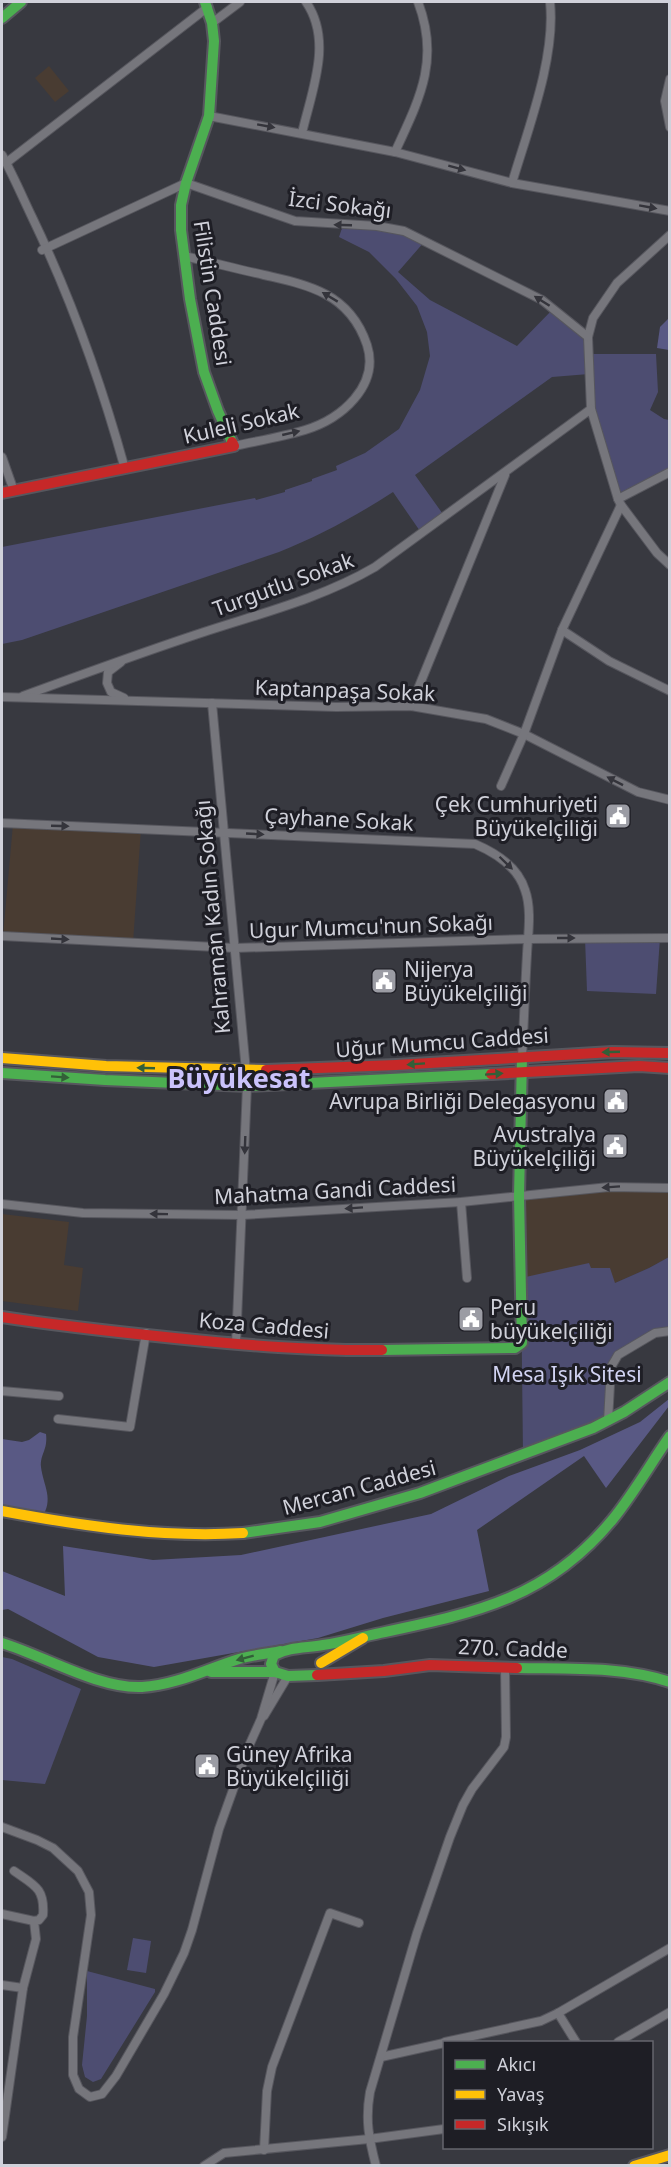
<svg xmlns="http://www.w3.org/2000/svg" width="671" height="2167" font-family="'Noto Sans',sans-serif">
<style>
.education{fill:#493c32}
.green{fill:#4d4d71}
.forest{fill:#595984}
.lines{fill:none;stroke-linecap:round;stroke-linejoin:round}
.street-casing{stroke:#57575e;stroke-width:10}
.fast-casing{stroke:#57575e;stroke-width:14}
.slow-casing{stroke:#57575e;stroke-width:14}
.jam-casing{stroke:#57575e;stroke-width:14}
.street{stroke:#76767c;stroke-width:8}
.fast{stroke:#4caf50;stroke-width:10}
.slow{stroke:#ffc107;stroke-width:10}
.jam{stroke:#c62828;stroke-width:10}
.oneway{fill:#34343b}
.oneway2{fill:#335f38}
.labels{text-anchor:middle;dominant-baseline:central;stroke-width:6;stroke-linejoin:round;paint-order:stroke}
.street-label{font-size:21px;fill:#d0d1da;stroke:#1e1e25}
.poi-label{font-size:21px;fill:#d0d1da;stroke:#1e1e25;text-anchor:end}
.park-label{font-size:21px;fill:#d1d3f2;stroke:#1e1e25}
.district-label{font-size:27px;font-weight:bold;fill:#cac2fb;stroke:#1e1e25}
</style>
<rect width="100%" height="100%" fill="#383940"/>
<g class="education">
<path d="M49,66L69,91L55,102L35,78Z"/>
<path d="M13,824L141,829L133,943L3,936Z"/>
<path d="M609,1187L669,1188V1257L649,1268L615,1283L521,1278L519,1196Z"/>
<path d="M2,1214L69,1222L64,1265L83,1268L78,1311L2,1301Z"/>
</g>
<g class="green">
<path d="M343,225L377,226L425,241L398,272L430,300L517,346L553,309L588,337L589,354H656L658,392L650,410L664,419L669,420V472L618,499L591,409L589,374L552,377L415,475L445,517L422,534L393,492C356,516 319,536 279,552L22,640L2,644V547L255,498L256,500L285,492V490L312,481V479L337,470L336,466L365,453L399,429L420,390L430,356L427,332L417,306L396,279L369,252L339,237Z"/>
<path d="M585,938H660L656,994L587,991Z"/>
<path d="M669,1257V1331L655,1333L614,1360L608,1421L523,1455L521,1278L589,1263L591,1268H610L615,1283L649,1268Z"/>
<path d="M2,1657L12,1659L81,1689L45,1784L2,1780Z"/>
<path d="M133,1938L151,1941L146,1973L127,1970Z"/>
<path d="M87,1971L155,1989V1992L101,2079L93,2082L85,2077L82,2065L87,2016Z"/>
</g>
<g class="forest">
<path d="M669,318V350L657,348L660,327Z"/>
<path d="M669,1399V1406L606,1488L584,1456L477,1530L489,1591L383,1618L318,1638L154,1667L98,1657L8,1609L2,1610V1571L65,1596L63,1546L153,1560L241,1555L431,1514L509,1476L580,1450L640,1422Z"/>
<path d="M40,1432L46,1434C48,1450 40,1454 41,1467C43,1485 55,1500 41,1518L2,1511V1439L22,1442L29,1440Z"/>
</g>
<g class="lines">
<g class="street-casing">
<g id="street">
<path d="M212,23L240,2"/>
<path d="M670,79L665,101L670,127"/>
<path d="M209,116L395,152L512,183L670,211"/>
<path d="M302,133C312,90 333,41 306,2"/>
<path d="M395,152C420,98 440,60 418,2"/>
<path d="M2,155C13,175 22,196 32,217C71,298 101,382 125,469"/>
<path d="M6,163L208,7"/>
<path d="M512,183C528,129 556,57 550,2"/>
<path d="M670,235L617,283L593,318L588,337L591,409L618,499L621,505L657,553L670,565"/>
<path d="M42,250L186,183L295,221L377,226L404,231L542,300L588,337"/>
<path d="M184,256C211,262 237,269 264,275C285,280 306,284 325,294C346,305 359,321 367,345C380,386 341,419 305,430C282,437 257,441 234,446"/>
<path d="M2,457L14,491"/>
<path d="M618,499L670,472"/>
<path d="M562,630L609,661L670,691"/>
<path d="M121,662L108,672L107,683L111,692L124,698"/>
<path d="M23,696C83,674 143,652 204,632C262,613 322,598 375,567L591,409"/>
<path d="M2,697L336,707L411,706L486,719L524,734L638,792L670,800"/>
<path d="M212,703L246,1071"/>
<path d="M411,706L505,475"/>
<path d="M501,786L524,734L562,630L621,505"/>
<path d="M2,823L475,844C496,853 518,867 525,890C532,909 528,934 527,954C525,988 524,1022 522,1057"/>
<path d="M2,936L235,948L528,939L670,938"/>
<path d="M461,1202L467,1278"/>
<path d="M2,1204L83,1213L242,1215L461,1202L609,1187L670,1188"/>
<path d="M236,1344L247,1086"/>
<path d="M2,1391L59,1396"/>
<path d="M58,1419L130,1427L146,1333"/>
<path d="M608,1421L611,1367L618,1355L655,1333L670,1331"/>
<path d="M264,1716L288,1676"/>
<path d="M2,1827L37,1840L53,1848L78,1871L89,1892L91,1915L73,2037V2075L79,2089L90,2097L102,2094L116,2076L164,1994L184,1953L192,1930L219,1829L248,1748L261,1719L275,1672"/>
<path d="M2,1914L34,1921"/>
<path d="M2,1985L23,1988"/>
<path d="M558,2013L576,2042"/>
<path d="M445,2042L541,2021L558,2013L670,1948"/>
<path d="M618,2042L670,2012"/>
<path d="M381,2057L444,2043"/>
<path d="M2,2137L23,1988L36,1939L34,1921L39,1920L43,1915C45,1888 34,1885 14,1871"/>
<path d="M264,2150L267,2091L272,2067L330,1913L359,1923"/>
<path d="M204,2166L224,2153L369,2139L444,2129"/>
<path d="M376,2166C369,2139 365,2120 370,2092L417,1933L450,1837L463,1805L472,1789L504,1747L506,1737L505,1668"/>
</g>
</g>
<g class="fast-casing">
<g id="fast">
<path d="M205,2L212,23L214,41L209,116L186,183L181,205V230L190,299L204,372L218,411L232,442"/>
<path d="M2,18L21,2"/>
<path d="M2,1073L105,1080L247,1086L491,1074"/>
<path d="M382,1350L515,1348L522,1343L519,1196L522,1057"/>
<path d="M243,1533L320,1522L420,1493L593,1428L624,1412L670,1382"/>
<path d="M2,1643C44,1656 99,1689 142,1687C176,1685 207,1669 239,1659C252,1655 267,1654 280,1651"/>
<path d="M517,1668C568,1669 621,1666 670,1682"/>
<path d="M211,1672H275"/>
<path d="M317,1675L288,1676L275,1672L271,1664L274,1655C289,1647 306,1648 323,1645C344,1642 365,1636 385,1632C479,1612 549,1597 613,1519C634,1493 651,1463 670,1436"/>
</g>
</g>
<g class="slow-casing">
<g id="slow">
<path d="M2,1058L106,1066L266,1070"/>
<path d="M2,1511C82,1526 162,1538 243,1533"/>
<path d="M321,1663L363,1638"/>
<path d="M634,2166L670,2155"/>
</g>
</g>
<g class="jam-casing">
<g id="jam">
<path d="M2,493L234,446L232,442"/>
<path d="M266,1070L396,1065L612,1052L670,1053"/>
<path d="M491,1074L639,1066L670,1068"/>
<path d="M2,1317C60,1326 117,1332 175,1338C244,1345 313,1351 382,1350"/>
<path d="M317,1675L384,1671L430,1665L517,1668"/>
</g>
</g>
<use href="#street" class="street"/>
<use href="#fast" class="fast"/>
<use href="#slow" class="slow"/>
<use href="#jam" class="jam"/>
</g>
<defs><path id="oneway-solid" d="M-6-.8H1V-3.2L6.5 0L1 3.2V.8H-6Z" transform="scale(1.5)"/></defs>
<g class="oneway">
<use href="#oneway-solid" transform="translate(266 126) rotate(10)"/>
<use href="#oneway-solid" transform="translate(457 168) rotate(15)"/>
<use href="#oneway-solid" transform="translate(648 207) rotate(10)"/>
<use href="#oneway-solid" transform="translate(343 225) rotate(-178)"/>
<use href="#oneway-solid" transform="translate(330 297) rotate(-149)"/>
<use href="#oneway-solid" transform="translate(542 301) rotate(-148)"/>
<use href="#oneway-solid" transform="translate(291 433) rotate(-13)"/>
<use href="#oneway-solid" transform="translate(615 781) rotate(-153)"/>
<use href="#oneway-solid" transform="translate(60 826) rotate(2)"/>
<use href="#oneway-solid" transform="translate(255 834) rotate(3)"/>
<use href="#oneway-solid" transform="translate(506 863) rotate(44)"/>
<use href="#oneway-solid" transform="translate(566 938)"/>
<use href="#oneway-solid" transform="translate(60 939) rotate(3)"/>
<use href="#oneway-solid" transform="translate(245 1145) rotate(92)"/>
<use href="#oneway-solid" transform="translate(611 1187) rotate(176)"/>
<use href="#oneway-solid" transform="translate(354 1208) rotate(176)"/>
<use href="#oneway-solid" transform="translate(159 1214) rotate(-179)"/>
</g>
<g class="oneway2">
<use href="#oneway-solid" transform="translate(611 1052) rotate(178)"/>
<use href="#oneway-solid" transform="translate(416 1064) rotate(176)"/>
<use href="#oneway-solid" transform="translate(146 1068) rotate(-178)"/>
<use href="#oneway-solid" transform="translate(494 1074) rotate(-4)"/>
<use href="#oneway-solid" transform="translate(60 1077) rotate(4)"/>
<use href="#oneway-solid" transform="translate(245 1658) rotate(165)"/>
</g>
<defs>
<g id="civic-square" transform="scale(1.35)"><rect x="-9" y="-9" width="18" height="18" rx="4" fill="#9b9ca4" stroke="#1e1e25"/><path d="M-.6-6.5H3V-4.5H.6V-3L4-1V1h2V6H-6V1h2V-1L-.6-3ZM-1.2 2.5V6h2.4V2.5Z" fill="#fff"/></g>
</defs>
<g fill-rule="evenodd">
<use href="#civic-square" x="618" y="816"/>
<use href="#civic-square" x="384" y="981"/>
<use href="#civic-square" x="616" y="1101"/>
<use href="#civic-square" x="615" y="1146"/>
<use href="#civic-square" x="471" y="1319"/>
<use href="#civic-square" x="207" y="1766"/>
</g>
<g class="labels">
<g class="street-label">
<text transform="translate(340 204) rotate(7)">İzci Sokağı</text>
<text transform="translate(213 293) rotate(81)">Filistin Caddesi</text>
<text transform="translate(241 423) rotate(-13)">Kuleli Sokak</text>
<text transform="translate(283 584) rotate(-20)">Turgutlu Sokak</text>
<text transform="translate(345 690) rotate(2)">Kaptanpaşa Sokak</text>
<text transform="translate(339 819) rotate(3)">Çayhane Sokak</text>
<text transform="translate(212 917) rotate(-95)">Kahraman Kadın Sokağı</text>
<text transform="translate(371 926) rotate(-2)">Ugur Mumcu'nun Sokağı</text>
<text transform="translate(442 1042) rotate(-4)">Uğur Mumcu Caddesi</text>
<text transform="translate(335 1190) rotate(-3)">Mahatma Gandi Caddesi</text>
<text transform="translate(264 1325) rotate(5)">Koza Caddesi</text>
<text transform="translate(359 1487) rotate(-15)">Mercan Caddesi</text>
<text transform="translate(513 1648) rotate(2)">270. Cadde</text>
</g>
<g class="poi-label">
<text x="598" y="804">Çek Cumhuriyeti<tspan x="598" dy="24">Büyükelçiliği</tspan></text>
<text x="404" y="969" text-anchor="start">Nijerya<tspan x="404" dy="24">Büyükelçiliği</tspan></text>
<text x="596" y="1101">Avrupa Birliği Delegasyonu</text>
<text x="596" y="1134">Avustralya<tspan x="596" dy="24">Büyükelçiliği</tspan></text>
<text x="490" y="1307" text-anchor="start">Peru<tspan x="490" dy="24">büyükelçiliği</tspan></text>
<text x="226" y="1754" text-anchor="start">Güney Afrika<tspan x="226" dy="24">Büyükelçiliği</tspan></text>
</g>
<g class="park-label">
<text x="567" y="1374">Mesa Işık Sitesi</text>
</g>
<g class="district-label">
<text x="239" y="1077">Büyükesat</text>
</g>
</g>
<rect width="671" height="2167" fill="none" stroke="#d0d1da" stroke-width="6"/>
<rect x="443" y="2041" width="210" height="108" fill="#1e1e25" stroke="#65666d" stroke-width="1.5"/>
<rect x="455" y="2060" width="30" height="9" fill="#4caf50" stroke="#65666d" stroke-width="1.5"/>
<text x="497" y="2071" font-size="18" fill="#d0d1da">Akıcı</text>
<rect x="455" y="2090" width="30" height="9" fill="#ffc107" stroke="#65666d" stroke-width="1.5"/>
<text x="497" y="2101" font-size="18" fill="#d0d1da">Yavaş</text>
<rect x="455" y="2120" width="30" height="9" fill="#c62828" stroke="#65666d" stroke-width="1.5"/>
<text x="497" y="2131" font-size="18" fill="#d0d1da">Sıkışık</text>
</svg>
